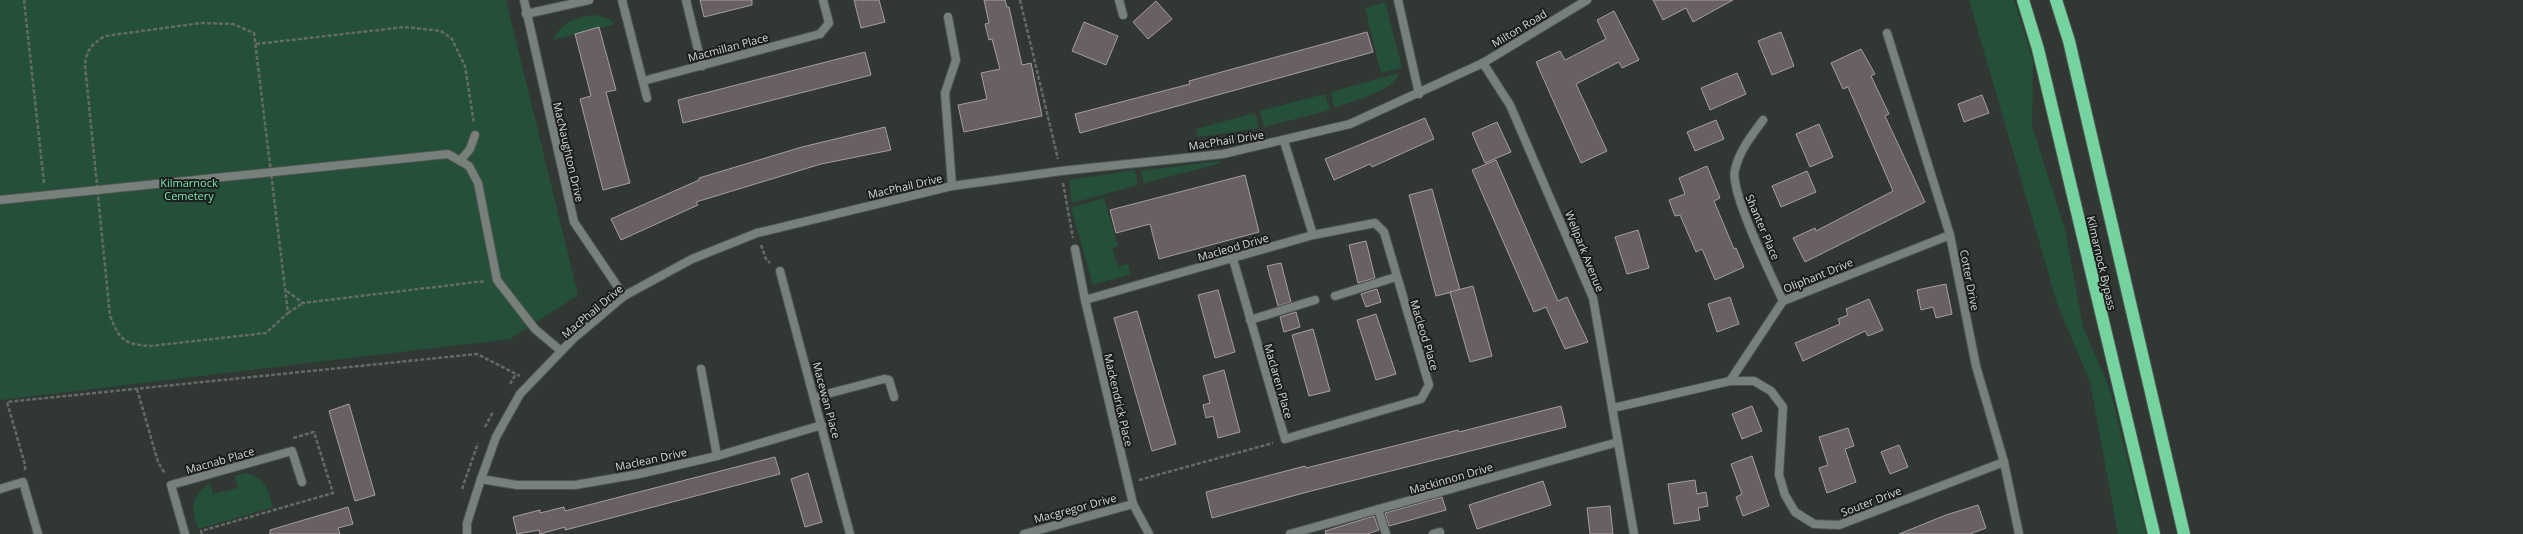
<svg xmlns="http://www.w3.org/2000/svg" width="2523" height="534" font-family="'Open Sans',sans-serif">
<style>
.green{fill:#245039}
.building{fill:#686064;stroke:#a69da2}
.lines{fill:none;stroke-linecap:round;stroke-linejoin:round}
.lane-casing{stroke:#4e5350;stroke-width:10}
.street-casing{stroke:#4e5350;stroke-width:10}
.highway-casing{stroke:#4e5350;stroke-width:14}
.path{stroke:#646a66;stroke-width:2.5;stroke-dasharray:4 2;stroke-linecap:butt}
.lane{stroke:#78807b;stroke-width:8}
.street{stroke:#78807b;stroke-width:8}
.highway{stroke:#75d3a0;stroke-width:12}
.labels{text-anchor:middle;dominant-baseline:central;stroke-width:4;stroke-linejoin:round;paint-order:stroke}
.street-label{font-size:11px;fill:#d5d9d7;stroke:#1b1e1c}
.park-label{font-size:11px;fill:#7be9af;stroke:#1b1e1c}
</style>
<rect width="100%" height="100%" fill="#313834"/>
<g class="green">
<path d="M0,0H506L578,295L510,339L0,400Z"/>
<path d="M1969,0H2014L2033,61L2032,126L2065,230L2083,327L2110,390L2146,534H2118L2090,382L2057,303Z"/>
<path d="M1385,2L1402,68L1381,73L1365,8Z"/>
<path d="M595,15L607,18L615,24L553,40C562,21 576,18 595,15Z"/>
<path d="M1399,73C1394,91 1351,102 1334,108L1331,92Z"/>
<path d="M1325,94L1330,110L1264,127L1260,111Z"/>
<path d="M1255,113L1259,128L1198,137L1196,129Z"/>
<path d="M1219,161L1221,163L1144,183L1141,171Z"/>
<path d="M1135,170L1138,185L1072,203L1069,180Z"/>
<path d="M1104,198L1118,246L1112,248L1118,267L1128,264L1130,274L1093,285L1071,208Z"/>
<path d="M247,473C266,480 268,489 273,507L198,529C191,507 190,497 210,483L213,494L238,488L235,476Z"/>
</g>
<g class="building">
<path d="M700,0H752V5L704,17Z"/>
<path d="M854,0H879L885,22L861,28Z"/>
<path d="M984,0H1005L1007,7H1009L1022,65L1031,63L1042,116L964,132L958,105L987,99L981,73L1000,69L992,39L989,40L985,24L989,23Z"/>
<path d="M1653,0H1733L1693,22L1686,8L1663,20Z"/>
<path d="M1156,1L1172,19L1148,39L1133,22Z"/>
<path d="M1614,11L1639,60L1622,68L1619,62L1576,84L1607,151L1581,163L1536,62L1560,51L1565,60L1606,39L1597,20Z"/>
<path d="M1084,22L1118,36L1106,65L1072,51Z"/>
<path d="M599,27L616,90L606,92L630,183L603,190L580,99L591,96L575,34Z"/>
<path d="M1367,32L1373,52L1080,133L1075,114L1190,84L1189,81Z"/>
<path d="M1781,32L1794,66L1772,75L1758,41Z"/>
<path d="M1861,49L1875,74L1871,76L1889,114L1885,116L1925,202L1805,262L1793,238L1815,228L1816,231L1893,191L1848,87L1843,89L1831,63Z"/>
<path d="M865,52L871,75L683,123L678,100Z"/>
<path d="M1737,73L1746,94L1710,110L1701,88Z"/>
<path d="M1982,95L1989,113L1964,122L1958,104Z"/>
<path d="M1425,118L1434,139L1372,167L1370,164L1334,180L1325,159Z"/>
<path d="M1716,120L1724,139L1695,151L1687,132Z"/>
<path d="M1497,122L1511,152L1485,163L1472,133Z"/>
<path d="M1819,124L1833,157L1810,167L1796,134Z"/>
<path d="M885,127L891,150L821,164L696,202L698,205L621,240L611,219L699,180V178L802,147Z"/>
<path d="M1496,160L1558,301L1567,297L1588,342L1565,349L1546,307L1534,312L1472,170Z"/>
<path d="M1707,166L1720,198L1714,201L1734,249L1736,248L1744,267L1715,280L1702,249L1696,252L1680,215L1675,216L1669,200L1685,194L1679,178Z"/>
<path d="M1807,171L1816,192L1781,207L1772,186Z"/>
<path d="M1245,175L1259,232L1159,259L1150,224L1116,233L1110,210Z"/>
<path d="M1432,189L1460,290L1436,296L1409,195Z"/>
<path d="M1638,230L1649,268L1627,274L1615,237Z"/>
<path d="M1366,241L1375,278L1358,283L1349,245Z"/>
<path d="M1281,263L1291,302L1278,306L1267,266Z"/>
<path d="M1946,284L1952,314L1936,318L1933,307L1921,310L1917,290Z"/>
<path d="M1473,286L1492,356L1470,362L1450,292Z"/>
<path d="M1377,289L1381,302L1366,307L1361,294Z"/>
<path d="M1218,290L1235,352L1215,358L1198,295Z"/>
<path d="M1730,297L1739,324L1717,332L1708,304Z"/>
<path d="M1869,299L1883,330L1868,336L1865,331L1803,361L1795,343L1840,324L1838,319L1848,315L1846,309Z"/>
<path d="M1137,311L1176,444L1152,451L1114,318Z"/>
<path d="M1296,312L1300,327L1284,332L1280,317Z"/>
<path d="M1376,314L1396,374L1376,380L1357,320Z"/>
<path d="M1313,329L1330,391L1309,396L1292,335Z"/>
<path d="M1224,370L1240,432L1218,438L1213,416L1206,418L1203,405L1210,403L1203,376Z"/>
<path d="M349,404L375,495L355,501L329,411Z"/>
<path d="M1561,406L1566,427L1311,491L1212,518L1206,492L1305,466L1306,468L1458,430L1459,432Z"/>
<path d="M1752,406L1762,431L1742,439L1732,414Z"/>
<path d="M1848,428L1854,446L1845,449L1856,482L1827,493L1819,468L1828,465L1819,437Z"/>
<path d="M1899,445L1908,467L1890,474L1881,452Z"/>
<path d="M1752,456L1769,506L1743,516L1736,497L1742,494L1731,464Z"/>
<path d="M775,457L780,474L565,530V527L540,534L539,530L517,534L513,517L540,510V513L564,507L565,511Z"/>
<path d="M808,473L822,522L805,527L791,479Z"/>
<path d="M1695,480L1697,494L1706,492L1708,506L1698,508L1700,520L1674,524L1668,484Z"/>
<path d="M1543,481L1551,505L1477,529L1469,505Z"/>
<path d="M1442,497L1446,510L1389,526L1385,513Z"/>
<path d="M1978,505L1986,528L1970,534H1899L1946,515Z"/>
<path d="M1610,506L1613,534H1590L1587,508Z"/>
<path d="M348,507L353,524L338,528L340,534H270V530Z"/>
<path d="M1374,516L1379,530L1367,534H1326L1325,531Z"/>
</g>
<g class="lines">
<g class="lane-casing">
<g id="lane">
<path d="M686,0L702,66"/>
<path d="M820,34L829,23L823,0"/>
<path d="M460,161L470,149L475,135"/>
<path d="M0,200L448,154L469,166L478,183L497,280L535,329L561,351"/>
<path d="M1075,249L1085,300"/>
<path d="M1335,296L1396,277"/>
<path d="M1250,320L1315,300"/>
<path d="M701,369L717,456"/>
<path d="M815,397L884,379L889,380L894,397"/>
<path d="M1378,509L1386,534"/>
<path d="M1433,534L1440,532"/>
</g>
</g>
<g class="street-casing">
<g id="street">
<path d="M524,0L574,222L624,296"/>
<path d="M622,0L647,98"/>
<path d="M1119,0L1123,15"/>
<path d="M1398,0L1419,94"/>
<path d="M526,14L589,0"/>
<path d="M948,17L956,60L945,93L952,186"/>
<path d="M1887,33L1950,235L1976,366L2004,462L2019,534"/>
<path d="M1483,63L1510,105L1593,298L1634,534"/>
<path d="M643,81L820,34"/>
<path d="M1763,120C1752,135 1739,151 1735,170C1729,191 1772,277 1783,301"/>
<path d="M1284,141L1313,235"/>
<path d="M780,271L850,534"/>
<path d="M1730,381L1783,301L1950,235"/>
<path d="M1613,408L1730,381H1754L1771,391L1783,407L1779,475L1785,495L1795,512L1814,524L1839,525L2004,462"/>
<path d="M481,479L517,485H575L639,474L717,456L822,425"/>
<path d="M0,489L23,482L38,534"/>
<path d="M185,534L171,485L292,451L302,482"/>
<path d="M467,534V523L481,479L496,437L520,394L573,339L624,296L692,259L757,233L952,186L1061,171L1223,154L1350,124L1483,63L1587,0"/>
<path d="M1024,534L1133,504"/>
<path d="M1149,534L1133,504L1085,300L1313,235L1375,223L1384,232L1429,385L1421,399L1285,439L1233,259"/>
<path d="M1290,534L1618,442"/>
</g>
</g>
<g class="highway-casing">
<g id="highway">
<path d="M2023,0L2038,49L2154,534"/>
<path d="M2056,0L2069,41L2184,534"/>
</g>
</g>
<g class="path">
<path d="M24,0L44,183"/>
<path d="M1020,0L1058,159"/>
<path d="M201,23L233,24L254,33L288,313L266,333L150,346C123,344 120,340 110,316L85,65C86,50 92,44 105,36Z"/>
<path d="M256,44L405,27L441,31L452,39L465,66L474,123"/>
<path d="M1063,183L1073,238"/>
<path d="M761,245L766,259L770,263"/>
<path d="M287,291L303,303L485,281"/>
<path d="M288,313L303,303"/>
<path d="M510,384L516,374"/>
<path d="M137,389L158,462L165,474"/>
<path d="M485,427L493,412"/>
<path d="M25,470V465L7,402L477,354L520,376"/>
<path d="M1139,480L1273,443"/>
<path d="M462,489L478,443"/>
<path d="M202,534L201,531L333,493L314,432L293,438"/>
</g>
<use href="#lane" class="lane"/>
<use href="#street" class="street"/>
<use href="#highway" class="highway"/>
</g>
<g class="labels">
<g class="street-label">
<text transform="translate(1519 28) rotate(-31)">Milton Road</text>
<text transform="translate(728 47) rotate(-15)">Macmillan Place</text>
<text transform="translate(1226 140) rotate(-9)">MacPhail Drive</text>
<text transform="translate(569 152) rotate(77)">MacNaughton Drive</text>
<text transform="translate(905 186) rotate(-13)">MacPhail Drive</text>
<text transform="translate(1763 227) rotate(67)">Shanter Place</text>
<text transform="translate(1233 247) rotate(-16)">Macleod Drive</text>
<text transform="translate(1585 251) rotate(68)">Wellpark Avenue</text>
<text transform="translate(2102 263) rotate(77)">Kilmarnock Bypass</text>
<text transform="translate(1818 275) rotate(-22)">Oliphant Drive</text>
<text transform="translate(1970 280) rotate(79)">Cotter Drive</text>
<text transform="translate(592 311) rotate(-40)">MacPhail Drive</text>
<text transform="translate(1425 335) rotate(73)">Macleod Place</text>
<text transform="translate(1279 381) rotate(74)">Maclaren Place</text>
<text transform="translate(827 400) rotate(75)">Macewan Place</text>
<text transform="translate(1119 400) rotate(77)">Mackendrick Place</text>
<text transform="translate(651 459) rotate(-12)">Maclean Drive</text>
<text transform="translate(220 460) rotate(-16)">Macnab Place</text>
<text transform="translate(1451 478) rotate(-16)">Mackinnon Drive</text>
<text transform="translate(1871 501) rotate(-21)">Souter Drive</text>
<text transform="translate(1075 508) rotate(-15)">Macgregor Drive</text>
</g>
<g class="park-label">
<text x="189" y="182">Kilmarnock<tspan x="189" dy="13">Cemetery</tspan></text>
</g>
</g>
</svg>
